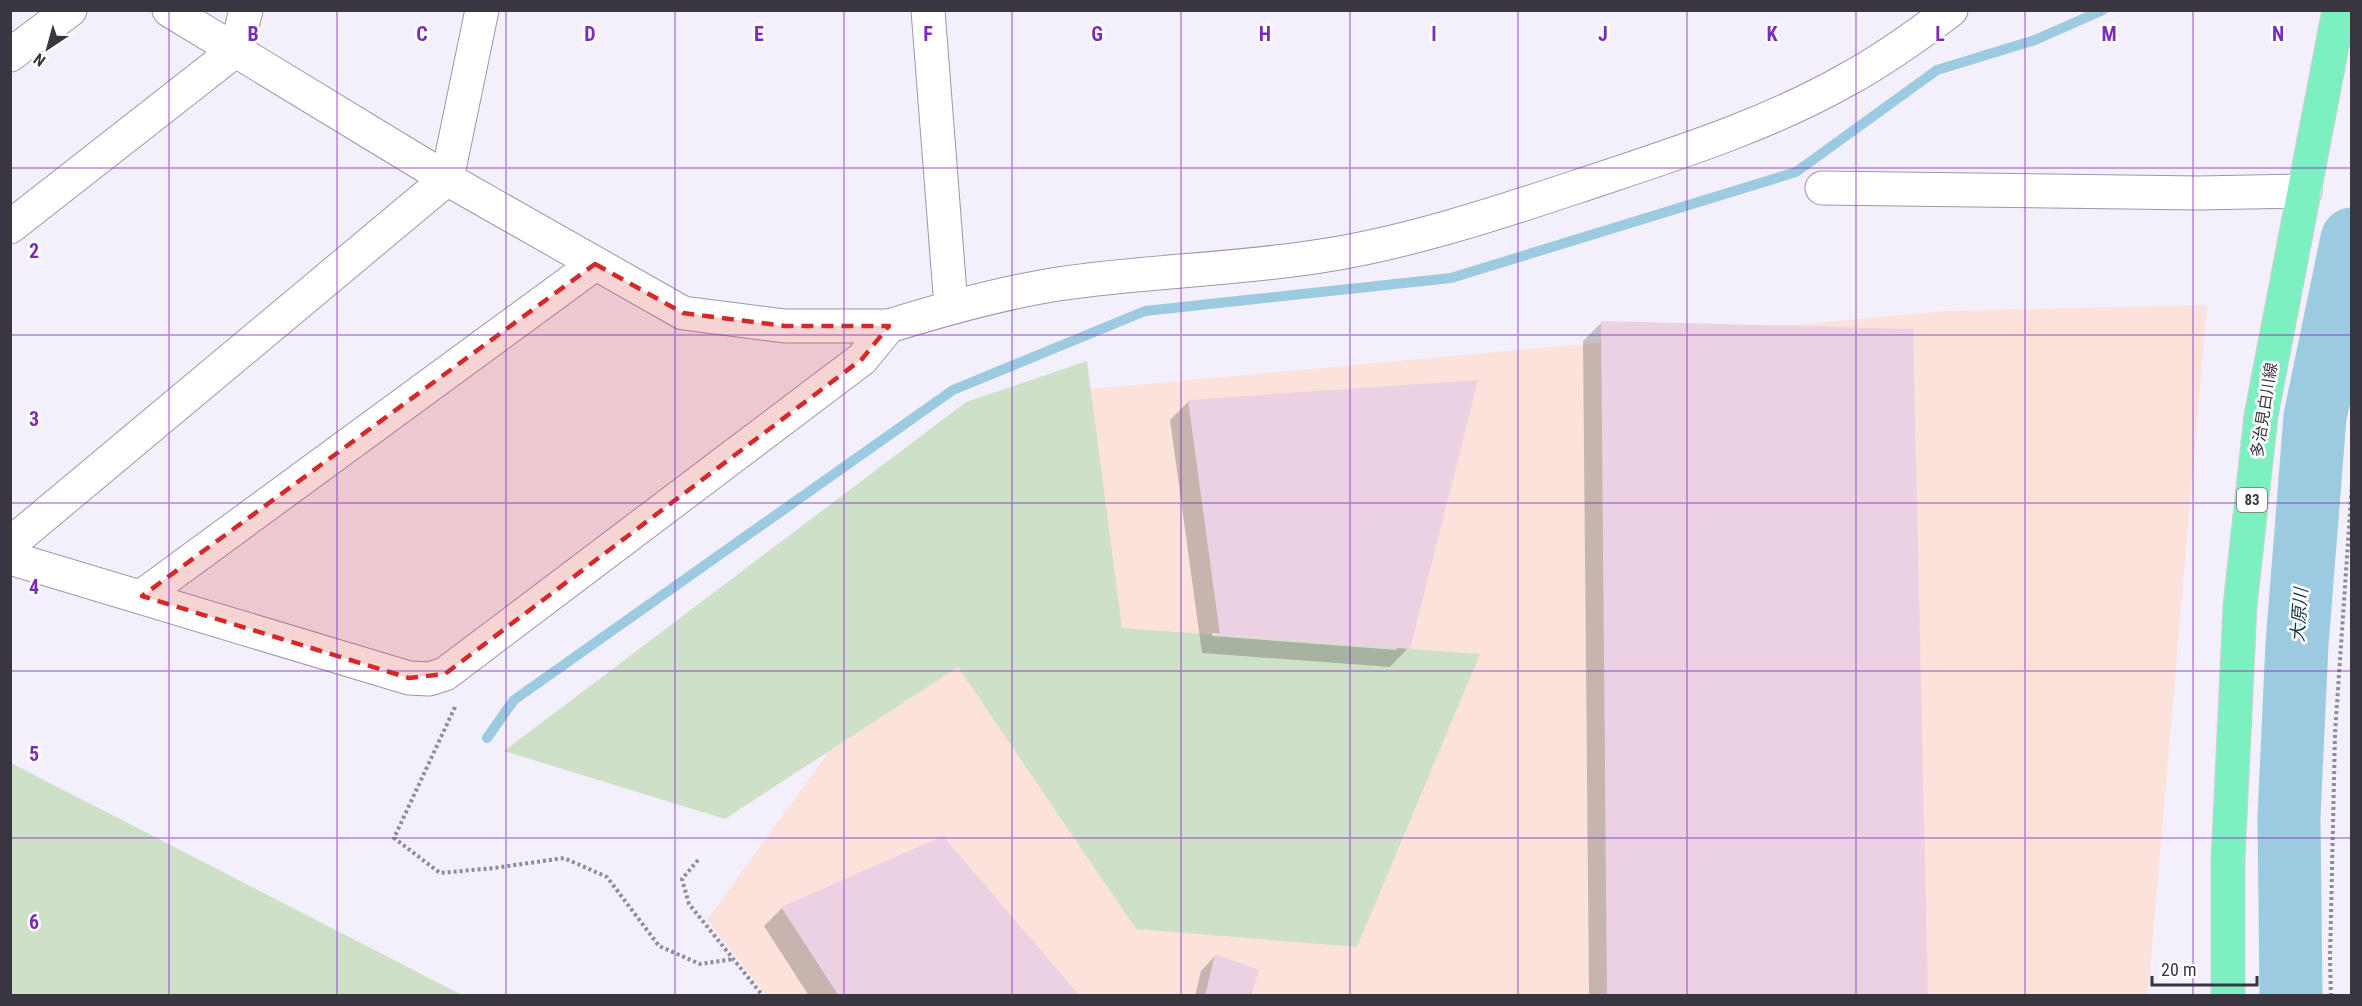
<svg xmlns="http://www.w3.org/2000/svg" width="2362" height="1006" font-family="'Roboto Condensed','Noto Sans JP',sans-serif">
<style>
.industrial{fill:#fbe2db}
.green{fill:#cfe0c9}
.shadow{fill:#0003;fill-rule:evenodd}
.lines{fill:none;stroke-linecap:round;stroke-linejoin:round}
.stream{stroke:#9ccae0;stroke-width:10}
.river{stroke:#9ccae0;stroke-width:63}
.building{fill:#ecd1e3}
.street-casing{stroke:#9e95ae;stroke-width:35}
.primary-casing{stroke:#d0cfd1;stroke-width:35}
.path{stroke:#908c97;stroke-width:4;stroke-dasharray:3 3;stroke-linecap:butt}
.street{stroke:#fff;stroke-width:33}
.primary{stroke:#7df0c2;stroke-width:33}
.marked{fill:#d62828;fill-opacity:0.2;stroke:#d62828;stroke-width:4.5;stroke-dasharray:12 8;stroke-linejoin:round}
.grid{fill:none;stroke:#7b2cbf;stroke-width:1.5;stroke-opacity:0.55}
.labels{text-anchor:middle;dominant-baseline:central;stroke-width:5;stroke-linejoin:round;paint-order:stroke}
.shield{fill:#fff;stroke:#757279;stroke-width:1.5}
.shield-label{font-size:15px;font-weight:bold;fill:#3a3640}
.street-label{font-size:16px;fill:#3a3640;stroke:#fff}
.water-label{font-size:18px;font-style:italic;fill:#153c4d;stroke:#fff}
.grid-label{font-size:20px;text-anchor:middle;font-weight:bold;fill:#7b2cbf;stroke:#fff;stroke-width:5;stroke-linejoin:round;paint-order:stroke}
</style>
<rect width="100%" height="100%" fill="#f4f0fb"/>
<path class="industrial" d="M2207,305L2148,995H766L707,920L1091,389L1946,311Z"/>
<g class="green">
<path d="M1087,361L1122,628L1480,654L1357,947L1136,929L958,667L725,819L504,751L966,402Z"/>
<path d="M11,763L462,995H11Z"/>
</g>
<g class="shadow">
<path d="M1602,322L1927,996H1589L1583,341Z"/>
<path d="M1189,401L1408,648L1390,667L1202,653L1170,420ZM1213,633L1397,647V650L1212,636Z"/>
<path d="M782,908L1078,996H809L764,926Z"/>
<path d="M1215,956L1250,996H1195L1201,971Z"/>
</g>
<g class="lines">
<path class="stream" d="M487,738L514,700L953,390L1145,311L1451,278L1796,172L1937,70L2035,40L2103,10"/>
<path class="river" d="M2291,996L2289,817L2297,644L2315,417L2352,239"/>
</g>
<g class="building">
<path d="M1601,321L1913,329L1928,996H1607Z"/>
<path d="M1478,380L1410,649L1220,635L1188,400Z"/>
<path d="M943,836L1080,996H839L781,907Z"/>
<path d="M1215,954L1259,970L1251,996H1205Z"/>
</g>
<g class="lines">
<g class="street-casing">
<g id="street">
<path d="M928,10L951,307"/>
<path d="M10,55L70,10"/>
<path d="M1822,188L2199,193L2305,191"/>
<path d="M10,227L236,50L246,10"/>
<path d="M889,326C944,309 1001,293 1058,284C1145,271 1234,270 1321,256C1406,243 1495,214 1576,187C1668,156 1764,127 1848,79C1885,59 1918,35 1951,10"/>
<path d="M10,544L447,179L482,10"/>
<path d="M10,558L409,678L429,679L445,674L862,359L889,326H785L683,313L447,179L169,10"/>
<path d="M142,596L595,264"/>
</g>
</g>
<g class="primary-casing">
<path id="primary" d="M2228,996V861L2240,606L2261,416L2339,10"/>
</g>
<g class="path">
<path d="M455,707L394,838L440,873L494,868L564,858L607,877L659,946L700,964L734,959"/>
<path d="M698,860L682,879L689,904L763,996"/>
<path d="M2331,996L2330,960L2335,734L2352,483"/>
</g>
<use href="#street" class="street"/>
<use href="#primary" class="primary"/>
</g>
<path class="marked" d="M595,264L683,313L785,326H889L862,359L445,674L409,678L142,596Z"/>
<path class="grid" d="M169,10V996M337,10V996M506,10V996M675,10V996M844,10V996M1012,10V996M1181,10V996M1350,10V996M1518,10V996M1687,10V996M1856,10V996M2025,10V996M2193,10V996M10,168H2352M10,335H2352M10,503H2352M10,671H2352M10,838H2352"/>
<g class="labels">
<rect class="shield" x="2237" y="488" width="30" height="24" rx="4.5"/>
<g class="shield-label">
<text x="2252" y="500">83</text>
</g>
<g class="street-label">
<text transform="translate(2264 410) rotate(-81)">多治見白川線</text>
</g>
<g class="water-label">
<text transform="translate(2299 615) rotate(-86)">大原川</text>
</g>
</g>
<g class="grid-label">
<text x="253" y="41">B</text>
<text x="422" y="41">C</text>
<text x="590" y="41">D</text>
<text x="759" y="41">E</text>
<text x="928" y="41">F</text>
<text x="1097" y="41">G</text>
<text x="1265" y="41">H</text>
<text x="1434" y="41">I</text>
<text x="1603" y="41">J</text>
<text x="1772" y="41">K</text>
<text x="1940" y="41">L</text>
<text x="2109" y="41">M</text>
<text x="2278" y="41">N</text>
<text x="34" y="258">2</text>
<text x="34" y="426">3</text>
<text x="34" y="594">4</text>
<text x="34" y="761">5</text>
<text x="34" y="929">6</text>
</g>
<rect width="2362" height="1006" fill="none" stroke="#3a3640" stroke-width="24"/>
<g transform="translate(48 48) rotate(216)" stroke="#ffffff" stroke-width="4.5" paint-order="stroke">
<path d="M0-4.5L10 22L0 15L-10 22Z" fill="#3a3640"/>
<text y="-9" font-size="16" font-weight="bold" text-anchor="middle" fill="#3a3640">N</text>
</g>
<path d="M2152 976v9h105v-9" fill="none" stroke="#3a3640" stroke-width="3"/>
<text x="2161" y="976" font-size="18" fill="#3a3640" stroke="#ffffff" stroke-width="4.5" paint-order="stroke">20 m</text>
</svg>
